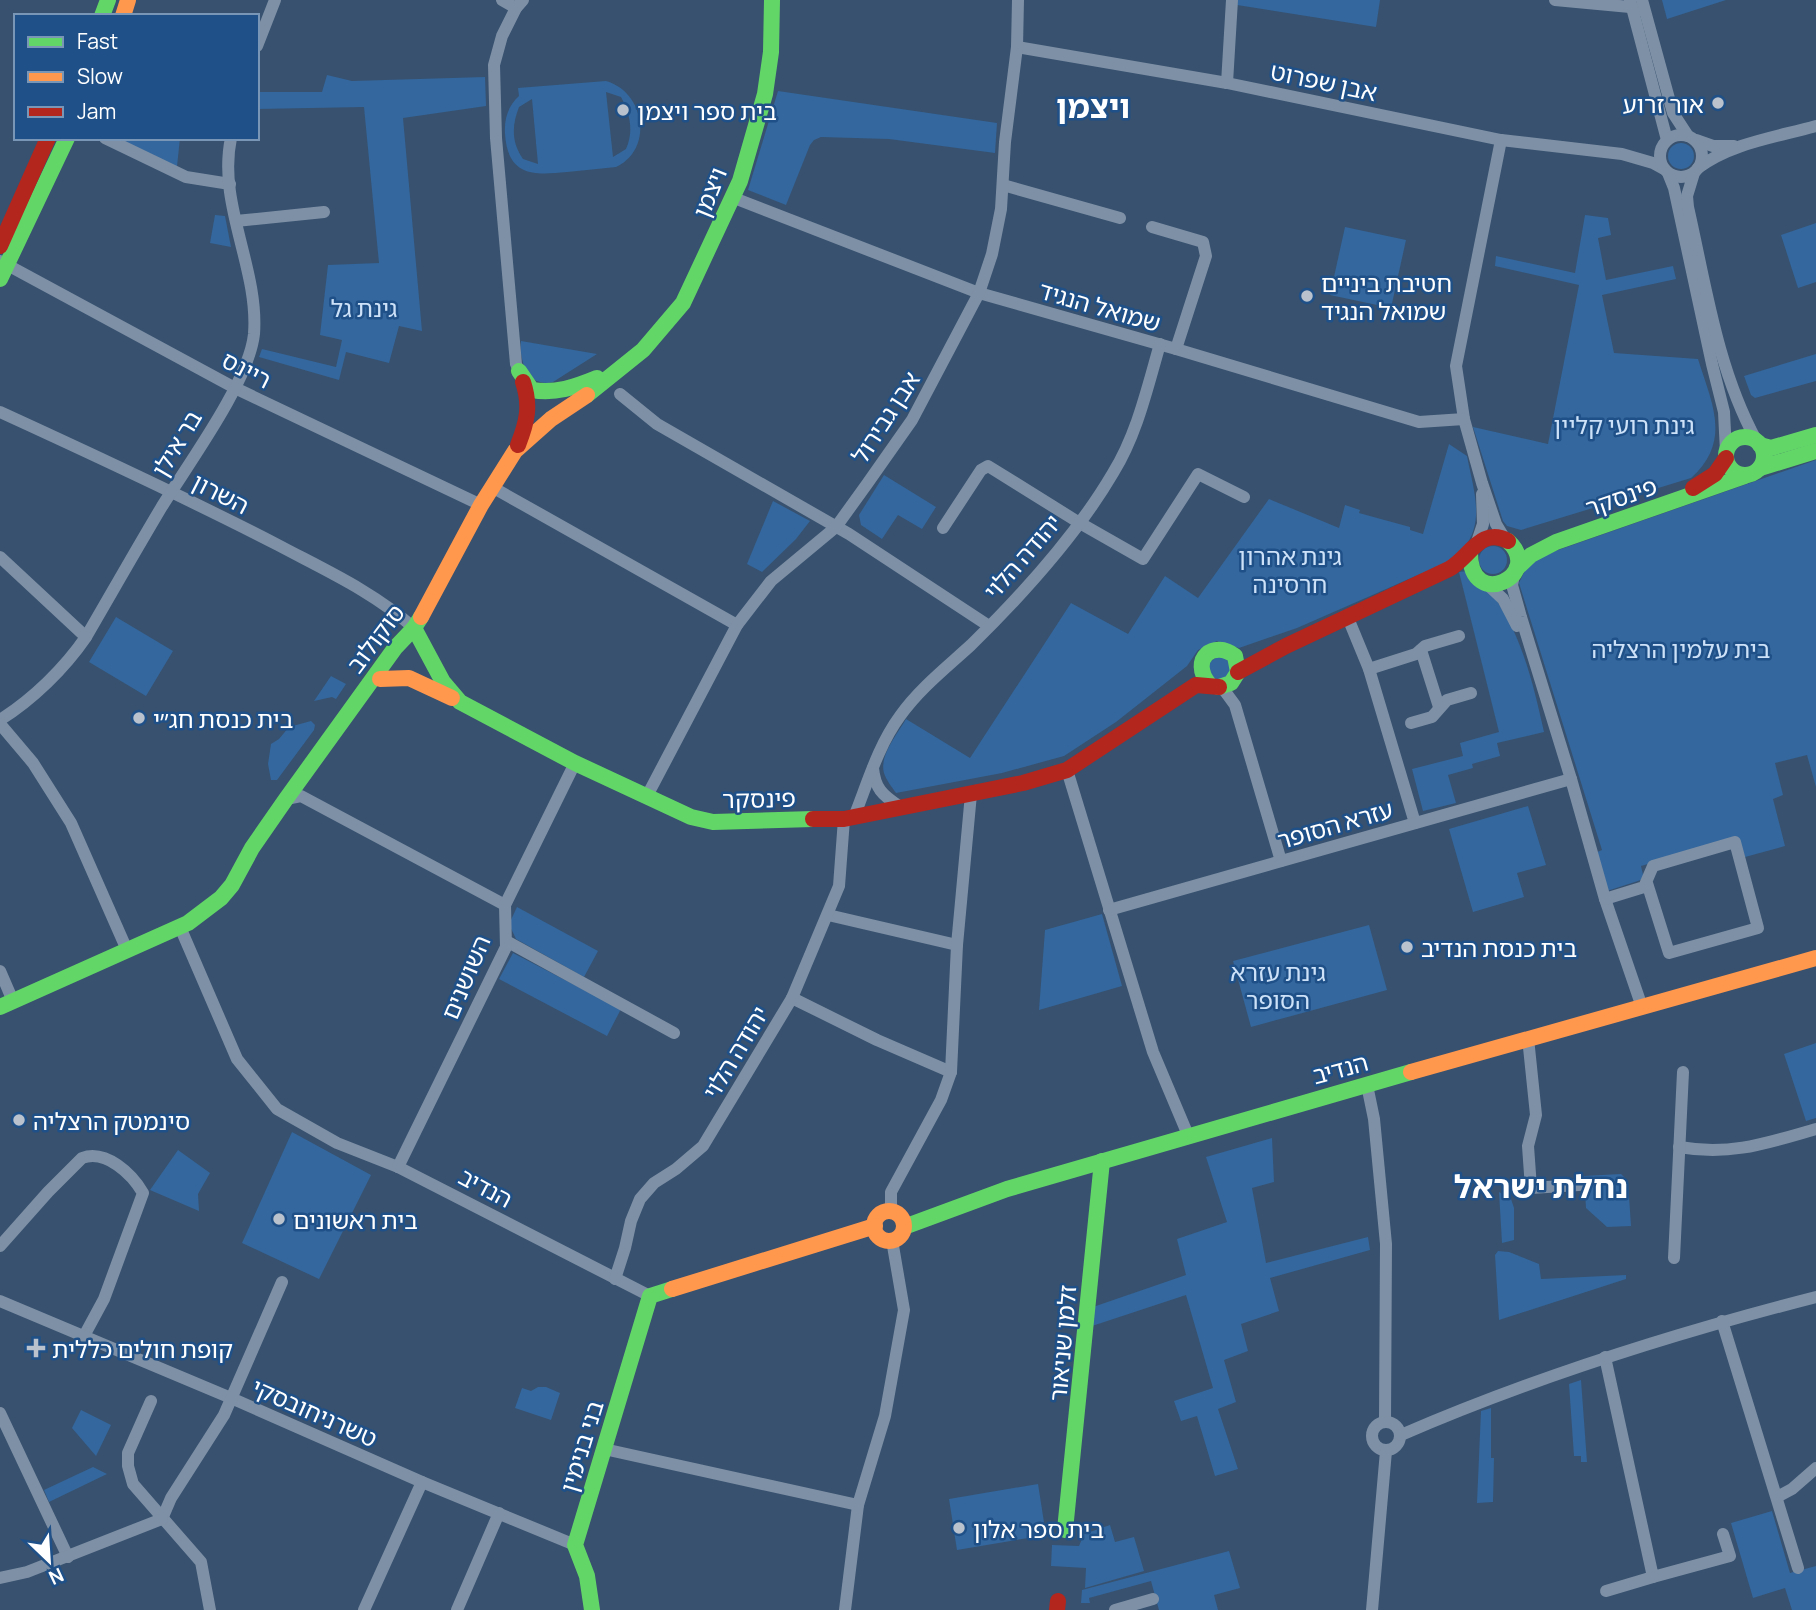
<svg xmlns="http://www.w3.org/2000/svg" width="1816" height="1610" font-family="Manrope,'Noto Sans Hebrew',sans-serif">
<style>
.green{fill:#34679d;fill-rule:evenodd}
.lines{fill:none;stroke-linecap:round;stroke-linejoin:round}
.street{stroke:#7e90a5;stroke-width:12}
.fast{stroke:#63d668;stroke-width:16}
.slow{stroke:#ff974d;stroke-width:16}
.jam{stroke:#b3261e;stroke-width:16}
.poi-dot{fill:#b9c2cd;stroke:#1f5087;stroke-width:2.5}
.labels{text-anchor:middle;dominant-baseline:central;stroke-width:5;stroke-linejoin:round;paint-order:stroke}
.street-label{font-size:24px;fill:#fff;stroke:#1f5087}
.poi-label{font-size:24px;fill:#fff;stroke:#1f5087;text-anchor:start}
.park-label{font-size:24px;fill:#cde2f8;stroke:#1f5087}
.district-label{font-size:32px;font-weight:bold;fill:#fff;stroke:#1f5087}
</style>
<rect width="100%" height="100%" fill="#37516f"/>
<g class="green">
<path d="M1238,0H1380L1376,27L1237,5Z"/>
<path d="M1662,0H1726L1667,19Z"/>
<path d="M327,75L352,81L485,77L486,106L403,118L422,331L399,326L389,363L346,352L339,380L259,357L262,349L336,367L342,340L320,335L328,265L379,263L364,107L257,109V92H322Z"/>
<path d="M606,81C645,92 654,149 616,167C600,169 584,170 567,172C534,175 508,177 505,134C504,119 508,106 519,96L518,88ZM606,92L621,97C630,114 634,131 626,149L613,157ZM532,99L538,164L523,159C511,142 512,125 519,107Z"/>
<path d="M778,91L997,123L995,153L889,139L821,137L814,140L810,145L786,205L748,190Z"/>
<path d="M99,138H112L119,141L121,138H180L176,176Z"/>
<circle cx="1681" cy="156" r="13"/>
<path d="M215,215L225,216L231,247L210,243Z"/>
<path d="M1585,215L1608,218L1611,235L1598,238L1606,280L1673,266L1676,279L1602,295L1614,353L1698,359C1712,404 1732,441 1691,478L1521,530L1507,526L1503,521L1473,427L1548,444L1579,285L1495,266L1496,256L1575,273Z"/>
<path d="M1816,223V282L1798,288L1781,235Z"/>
<path d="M1345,227L1406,240L1391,308L1330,295Z"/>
<path d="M521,341L597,354L553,382C528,388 519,362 521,341Z"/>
<path d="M1816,354V381L1755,398L1751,395L1744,376Z"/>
<path d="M1449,444L1467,456C1475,497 1489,532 1450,561L1297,628L1239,648L1217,641L1198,650L1187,666L1116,722L1064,756L1002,773L896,793C892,787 886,780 884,773C879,756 898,733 906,719L970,758L1071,603L1128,634L1165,576L1198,598L1269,499L1339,528L1345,505L1360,510L1359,513L1410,527V530L1423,534Z"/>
<path d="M1816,460V787L1807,755L1775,763L1783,795L1773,799L1785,846L1745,857L1739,838L1641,866L1644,879L1607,891L1595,853L1602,850L1519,583L1527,566L1541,556Z"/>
<path d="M884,475L936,507L922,529L898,515L882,539L861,525L859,515Z"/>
<path d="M773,501L810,521L796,539L762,572L747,564Z"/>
<circle cx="1493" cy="560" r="14"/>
<path d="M1467,571C1476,579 1488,588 1495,598C1522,636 1534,687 1544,732L1497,743L1500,756L1472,764L1473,768L1448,775L1456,803L1423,811L1412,769L1463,756L1460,743L1499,732L1459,572Z"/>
<path d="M116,617L173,651L146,696L89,662Z"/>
<path d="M1224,653L1234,674L1217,683L1204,665Z"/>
<path d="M331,676L346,684L336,699L332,697L314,701Z"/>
<path d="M311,721L315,725L314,730L277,780H271L268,764L271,744L279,739L289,727Z"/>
<path d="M1528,806L1546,865L1517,873L1524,897L1473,912L1449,829Z"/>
<path d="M517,907L598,951L584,977L516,939L509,924Z"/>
<path d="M1102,914L1122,986L1039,1010L1045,930Z"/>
<path d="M1369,925L1387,990L1251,1027L1233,961Z"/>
<path d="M513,953L621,1009L607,1036L499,979Z"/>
<path d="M1816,1043V1118L1806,1121L1784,1054Z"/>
<path d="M292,1132L371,1175L319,1279L242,1243Z"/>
<path d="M1272,1138L1274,1182L1252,1188L1266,1263L1368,1237L1370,1250L1270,1278L1279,1311L1241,1324L1248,1351L1224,1360L1236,1402L1218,1409L1238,1469L1215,1476L1197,1416L1181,1421L1174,1401L1213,1388L1186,1295L1092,1326L1093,1307L1186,1275L1177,1239L1227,1222L1206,1157Z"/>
<path d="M178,1150L210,1173L198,1194L199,1211L150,1190Z"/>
<path d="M1621,1174L1628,1181L1631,1226L1607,1227L1586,1208L1584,1176Z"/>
<path d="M1499,1192L1511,1199L1514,1208V1240L1502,1243Z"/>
<path d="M1498,1251L1509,1252L1539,1264L1541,1279L1626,1275V1279L1499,1320L1495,1255Z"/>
<path d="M1581,1380L1587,1462H1581V1456H1574L1569,1384Z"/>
<path d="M538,1387H546L560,1393L551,1420L515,1408L522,1388L531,1391Z"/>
<path d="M1491,1408V1458H1494L1493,1502L1477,1503L1481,1411Z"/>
<path d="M81,1410L111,1425L96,1456L72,1428Z"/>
<path d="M93,1467L107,1474L49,1502L44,1490Z"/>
<path d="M1038,1484L1046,1535L957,1550L949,1499Z"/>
<path d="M1772,1511L1790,1573L1816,1566V1610H1792L1785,1588L1753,1598L1731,1523Z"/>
<path d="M1110,1525L1115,1542L1134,1537L1144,1571L1085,1588L1086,1568L1051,1566L1052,1545L1079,1546L1084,1534Z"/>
<path d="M1229,1551L1240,1588L1214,1595L1218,1610H1159L1151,1581L1089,1598L1090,1603H1081L1082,1590Z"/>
</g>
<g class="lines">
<g class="street">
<path d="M502,0L516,8"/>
<path d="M1555,0L1630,7L1637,11"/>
<path d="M1630,0L1667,140"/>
<path d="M1642,0L1673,113L1688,136"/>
<path d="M257,46L275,0"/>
<path d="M1017,47L1227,83L1501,140L1622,154L1653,163L1664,169"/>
<path d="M1227,83L1232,0"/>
<circle cx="1681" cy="156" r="21"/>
<path d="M105,138L186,177L230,184"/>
<path d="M1501,140L1456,366L1464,419L1482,483L1496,524L1505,539"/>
<path d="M1696,140L1713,146H1734"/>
<path d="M1698,168C1731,143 1777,137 1816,126"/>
<path d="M1668,173L1674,188L1712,364L1724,412L1726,452"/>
<path d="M1694,173L1687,196L1688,207C1706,286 1717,368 1756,440"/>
<path d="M1003,185L1120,218"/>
<path d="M734,198L979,293L1176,349L1419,422L1464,419"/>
<path d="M236,221L324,212"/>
<path d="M1152,227L1203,242L1206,256L1176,349"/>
<path d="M0,261L235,388L481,505"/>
<path d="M519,371L516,364L496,138L494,65L502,36L516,8L523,0"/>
<path d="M620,394L657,424L849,534L989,626"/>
<path d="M0,412C94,455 187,498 278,545C325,570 374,592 414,628"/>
<path d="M492,487L737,625"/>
<path d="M943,528L981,470L988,466L1078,522L1143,559L1198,474L1244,497"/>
<path d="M1477,542L1483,524L1482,494"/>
<path d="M0,557L86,637"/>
<path d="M1514,575L1512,585L1521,617L1571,779L1605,899L1642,1007"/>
<path d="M1488,585L1503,599L1517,626"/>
<path d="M1348,618L1369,669L1415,823"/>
<path d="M1421,650L1439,707"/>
<path d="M1369,669L1416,654L1425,646L1459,636"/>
<path d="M1216,687L1224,690L1235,705L1281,861"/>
<path d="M0,720C33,699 64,669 86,637C111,594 136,550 161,508C188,464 249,382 254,334C259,268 217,204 231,138"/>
<path d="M1411,723L1432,717L1447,700L1471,693"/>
<path d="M0,724L33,763L71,823L127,950"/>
<path d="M873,768C875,788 882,795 899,806"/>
<path d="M1067,770L1153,1052L1188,1135"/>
<path d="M647,796L737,625L771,581L836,527L867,484L912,420L979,293L992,254L1001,209L1005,142L1017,47L1018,0"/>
<path d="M286,799L301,796L505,905"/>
<path d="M854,817C868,782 878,746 900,716C919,689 947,667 971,645C1023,594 1076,536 1113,473C1137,434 1147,389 1160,344"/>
<path d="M1605,899L1644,887L1653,866L1735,842L1758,928L1669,953L1647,883"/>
<path d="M1109,910L1571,779"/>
<path d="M828,915L957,945"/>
<path d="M180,927L237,1059L277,1109L337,1143L398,1167L650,1296"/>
<path d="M508,942L674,1033"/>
<path d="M0,971L13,1001"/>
<path d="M792,998L877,1040L951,1072"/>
<path d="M1528,1038L1536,1115L1528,1146L1531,1188L1579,1185"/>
<path d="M1367,1085L1374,1119L1386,1244L1385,1422"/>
<path d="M1679,1147C1731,1156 1767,1143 1816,1129"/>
<path d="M398,1167L506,947L505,905L575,763"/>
<path d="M891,1211V1192L941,1100L951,1072L957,945L971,794"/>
<path d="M0,1246L48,1192L82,1158C106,1149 132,1174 143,1193L104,1299L84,1336"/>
<path d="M1674,1258L1683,1072"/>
<path d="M615,1279L625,1248L631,1221L640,1199L654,1183L676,1169L703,1146L792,998L839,886L844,819"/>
<path d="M0,1301L231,1398L422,1482L575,1545"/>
<path d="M1722,1321L1798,1568"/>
<path d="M1605,1357L1653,1577L1730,1556L1723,1534"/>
<path d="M151,1401L128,1453V1466L133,1484L201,1562L210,1610"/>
<path d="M0,1413L68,1557"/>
<circle cx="1386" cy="1436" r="14"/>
<path d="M1401,1435C1535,1377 1675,1333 1816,1297"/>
<path d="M604,1449L858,1505"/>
<path d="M1777,1497L1792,1489L1816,1468"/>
<path d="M162,1519L171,1498L224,1415L282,1282"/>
<path d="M0,1578L27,1572L162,1519"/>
<path d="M1606,1591L1653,1577"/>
<path d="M364,1610L422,1482"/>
<path d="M457,1610L499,1513"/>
<path d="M845,1610L858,1505L885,1416L904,1310L892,1240"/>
<path d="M1115,1610L1153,1599"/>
<path d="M1372,1610L1386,1451"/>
</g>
<g class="fast">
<path d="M102,16L108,0"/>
<path d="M0,279L67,138"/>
<path d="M519,371L532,390C556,394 575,387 597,378"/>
<path d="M587,395L643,350L683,303L740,181L765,94L771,52L772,0"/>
<circle cx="1745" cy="456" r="19"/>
<path d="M1760,445L1771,448L1816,435"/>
<path d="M1760,468L1816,451"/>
<path d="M1470,553C1470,612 1545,575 1508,541"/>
<path d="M1517,568L1531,555L1556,542L1745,476"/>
<path d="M414,628L443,682L460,702L575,763L691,817L713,822L813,819"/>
<path d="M1209,684C1189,659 1214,639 1235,656L1238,672L1231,683L1219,687"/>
<path d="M0,1007L188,923L221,898L232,885L252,848L286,799L395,648L414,628L421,617"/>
<path d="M904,1227L1007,1189L1411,1072"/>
<path d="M1065,1530L1102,1161"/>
<path d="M592,1610L587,1576L575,1545L650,1296L672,1289"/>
</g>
<g class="slow">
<path d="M123,16L128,0"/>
<path d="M421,617L481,505L515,451L551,419L587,395"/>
<path d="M380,679L409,678L452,698"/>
<path d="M1411,1072L1816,958"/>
<circle cx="889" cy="1226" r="15"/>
<path d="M672,1289L875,1226"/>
</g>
<g class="jam">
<path d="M0,246L48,138"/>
<path d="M518,445C527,422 531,406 523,382"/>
<path d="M1693,488L1715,474L1726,458"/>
<path d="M1238,672L1286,646L1449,569C1469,558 1481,526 1508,541"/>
<path d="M813,819H844L1023,783L1067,770L1196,685L1219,687"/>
<path d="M1057,1610L1058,1601"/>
</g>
</g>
<g class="poi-dot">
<circle cx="1718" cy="103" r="7"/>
<circle cx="623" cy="110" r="7"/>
<circle cx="1307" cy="296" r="7"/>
<circle cx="139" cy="718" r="7"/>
<circle cx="1407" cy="947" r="7"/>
<circle cx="19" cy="1120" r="7"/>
<circle cx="279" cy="1219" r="7"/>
<path d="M32.5 1337.5h7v7h7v7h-7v7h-7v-7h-7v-7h7z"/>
<circle cx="959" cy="1528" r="7"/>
</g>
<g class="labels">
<g class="street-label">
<text transform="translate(1324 81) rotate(12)">אבן שפרוט</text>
<text transform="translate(709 192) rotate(-68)">ויצמן</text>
<text transform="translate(1100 306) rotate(16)">שמואל הנגיד</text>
<text transform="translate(247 369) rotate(27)">ריינס</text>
<text transform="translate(885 417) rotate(-57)">אבן גבירול</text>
<text transform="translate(176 443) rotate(-59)">בר אילן</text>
<text transform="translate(221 493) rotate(27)">השרון</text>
<text transform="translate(1621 496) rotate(-19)">פינסקר</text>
<text transform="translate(1022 556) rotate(-49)">יהודה הלוי</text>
<text transform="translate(375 638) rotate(-53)">סוקולוב</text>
<text transform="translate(759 798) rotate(-1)">פינסקר</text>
<text transform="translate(1335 824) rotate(-16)">עזרא הסופר</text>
<text transform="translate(465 977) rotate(-67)">השושנים</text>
<text transform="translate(735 1052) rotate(-59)">יהודה הלוי</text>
<text transform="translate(1340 1068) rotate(-15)">הנדיב</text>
<text transform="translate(486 1187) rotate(28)">הנדיב</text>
<text transform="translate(1062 1343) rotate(-85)">זלמן שניאור</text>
<text transform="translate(315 1412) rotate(24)">טשרניחובסקי</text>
<text transform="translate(581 1446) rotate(-73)">בני בנימין</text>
</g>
<g class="poi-label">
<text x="1704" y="103" text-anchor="end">אור זרוע</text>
<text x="637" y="110">בית ספר ויצמן</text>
<text x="1321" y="282">חטיבת ביניים<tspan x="1321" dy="28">שמואל הנגיד</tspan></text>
<text x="153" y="718">בית כנסת חג״י</text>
<text x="1421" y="947">בית כנסת הנדיב</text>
<text x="33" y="1120">סינמטק הרצליה</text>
<text x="293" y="1219">בית ראשונים</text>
<text x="52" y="1348">קופת חולים כללית</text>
<text x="973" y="1528">בית ספר אלון</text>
</g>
<g class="park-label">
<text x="364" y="307">גינת גל</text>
<text x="1624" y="424">גינת רועי קליין</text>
<text x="1290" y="555">גינת אהרון<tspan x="1290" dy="28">חרסינה</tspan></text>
<text x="1681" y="648">בית עלמין הרצליה</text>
<text x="1278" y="971">גינת עזרא<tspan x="1278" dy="28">הסופר</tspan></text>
</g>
<g class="district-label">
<text x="1093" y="106">ויצמן</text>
<text x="1541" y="1186">נחלת ישראל</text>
</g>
</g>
<rect x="14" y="14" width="245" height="126" fill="#1f5087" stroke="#7996b7" stroke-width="2"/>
<rect x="28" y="37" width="35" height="10" fill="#63d668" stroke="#7996b7" stroke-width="2"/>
<text x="77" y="49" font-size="21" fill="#ffffff">Fast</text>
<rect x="28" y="72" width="35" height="10" fill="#ff974d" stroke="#7996b7" stroke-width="2"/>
<text x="77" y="84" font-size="21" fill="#ffffff">Slow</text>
<rect x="28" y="107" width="35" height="10" fill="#b3261e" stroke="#7996b7" stroke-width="2"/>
<text x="77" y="119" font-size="21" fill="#ffffff">Jam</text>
<g transform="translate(49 1561) rotate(155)" stroke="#1f5087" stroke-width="5" paint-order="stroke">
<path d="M0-5L12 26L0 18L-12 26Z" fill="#ffffff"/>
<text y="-10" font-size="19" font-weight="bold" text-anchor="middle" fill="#ffffff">N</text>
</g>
</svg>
